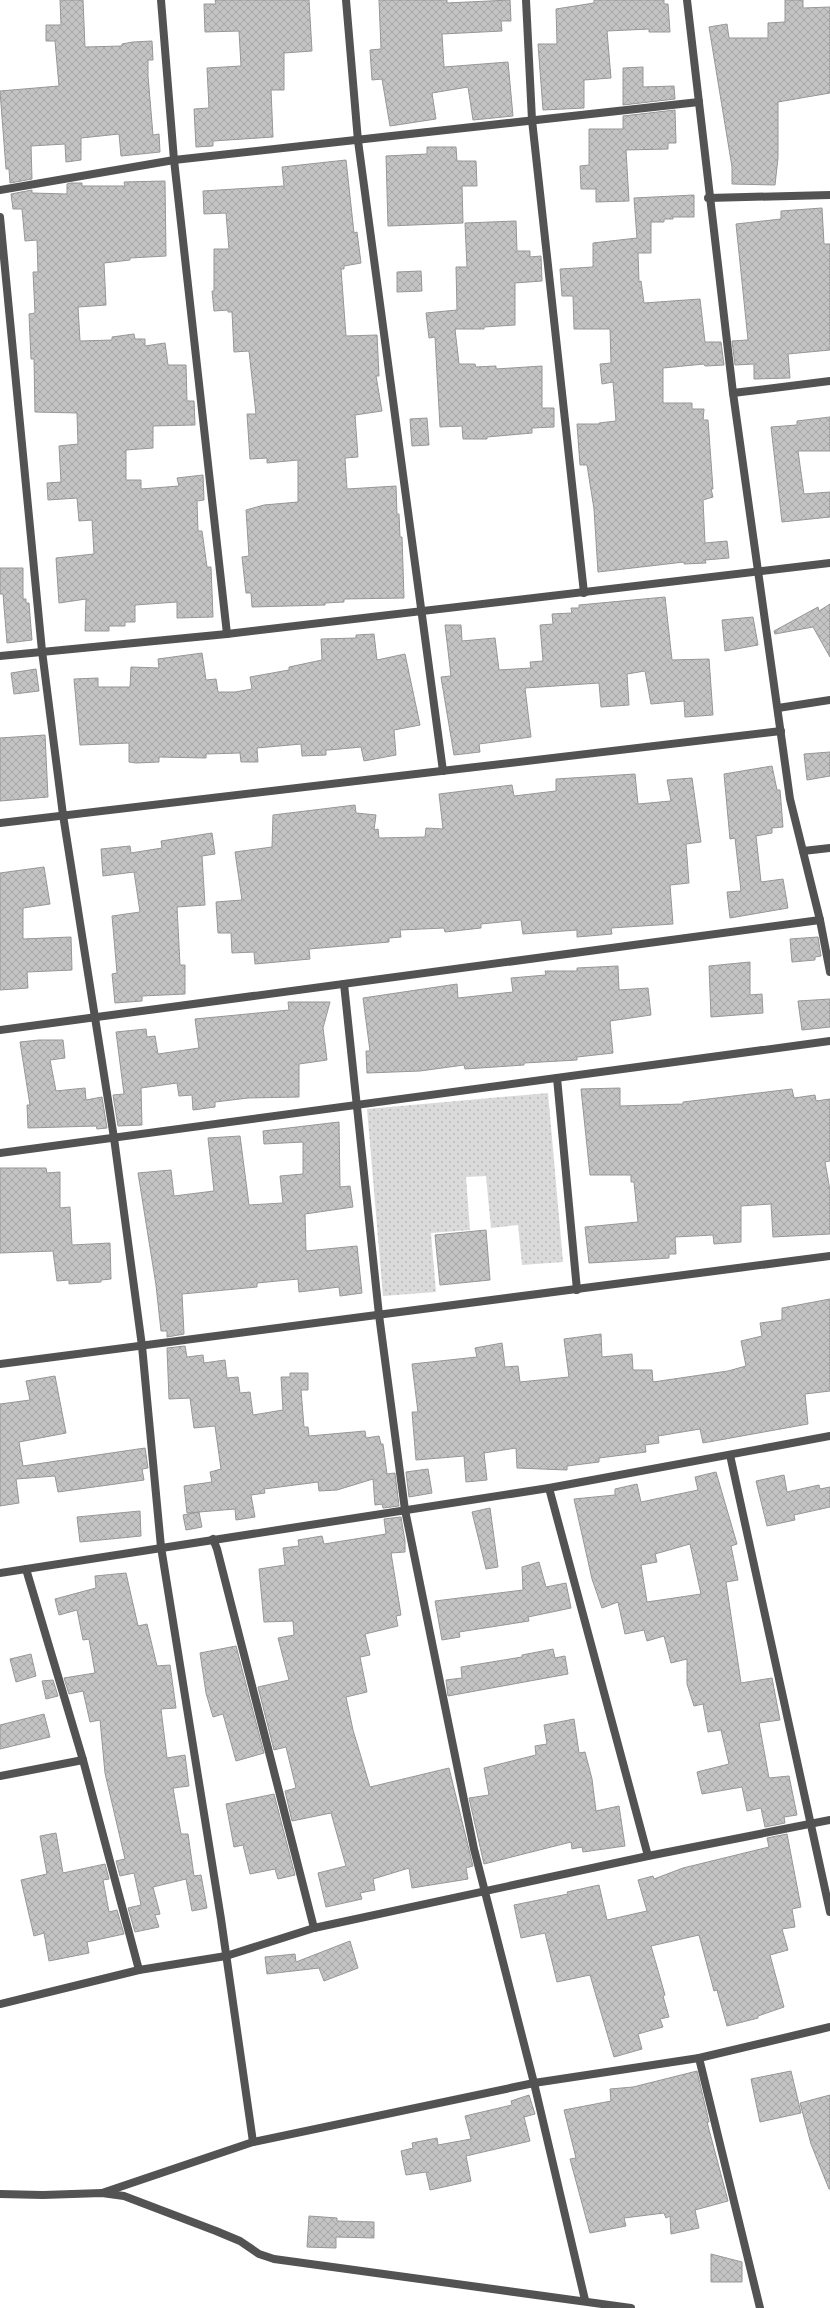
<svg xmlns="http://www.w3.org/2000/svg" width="830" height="2308" font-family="'PT Sans Narrow',sans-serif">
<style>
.grass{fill:url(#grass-dots)}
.building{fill:url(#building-cross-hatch);stroke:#979797;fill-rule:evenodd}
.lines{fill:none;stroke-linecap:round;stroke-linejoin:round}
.street{stroke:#535353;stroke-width:8}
</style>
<defs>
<pattern id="grass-dots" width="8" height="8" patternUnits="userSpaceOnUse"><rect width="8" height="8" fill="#dadada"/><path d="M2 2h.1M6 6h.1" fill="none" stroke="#b9b9b9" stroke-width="1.8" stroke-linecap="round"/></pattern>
<pattern id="building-cross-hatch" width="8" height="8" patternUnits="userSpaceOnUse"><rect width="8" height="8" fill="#c3c3c3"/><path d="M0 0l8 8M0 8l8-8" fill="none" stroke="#a6a6a6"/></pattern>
</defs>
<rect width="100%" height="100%" fill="#fff"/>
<path class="grass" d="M548,1093L563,1262L522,1265L518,1225L491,1228L486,1176L466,1177L470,1230L431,1233L436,1292L383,1296L367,1109Z"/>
<g class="building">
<path d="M60,0H83L85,47L122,46V44L133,42L152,41L153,60H148V76L153,135L159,134L160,152L121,156L119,134L81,138V160L66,162L65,144L31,146L32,179L10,183L9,169H6L0,91L59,86L55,41H46V25H61Z"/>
<path d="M215,0H309L312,51L284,53V90H271L273,137L213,141V146L196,147L194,109L209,108L207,68L241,66L239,31L205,32L204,4H216Z"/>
<path d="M379,0H447V3L510,0L511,21H501L502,31L442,34L444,67L508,62L513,116L473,120L468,87L432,93L436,119L390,126L382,79L372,80L370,50L381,49Z"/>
<path d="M594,0H664V4H668L670,32H649V29L607,31L611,78L584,80V108L543,110L538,44H557L556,9L594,3Z"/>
<path d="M785,0H803V8L830,7V93L778,102V158L775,185L732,184V167L709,27L727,24L729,38H768V23L785,22Z"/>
<path d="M643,67V87L674,86L675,99L623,105V68Z"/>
<path d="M675,110L676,143H668V149L626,150L629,201L596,202V189H581L580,166L589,165V129H623V116Z"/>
<path d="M427,147H456L457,161H476L477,186H462L463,223L388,226L386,156L427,154Z"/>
<path d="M346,160L354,233L357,232L361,263L344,266V269H341L346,336L377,335L379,376H376L382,411L355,415L358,457L345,458L347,489L396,486L397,514H399L400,537H402L404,598L344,599V602L325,603V605L252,607L251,593H246L242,557L249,556L246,510L264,505L298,502V460L267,463V458L250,459L247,414H256L249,351L234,352L232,312H228V310L214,311L212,291H214V249H229L226,213L204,214L203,191L284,186L282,167Z"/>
<path d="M165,181L166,256L130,258V260L104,263L106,305L78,307L80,341L112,340V337L134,334L135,339H145V346L165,343L168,365H186L187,401H194L195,425L153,426V448L126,450V480H141V489L179,486L177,478L203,475L204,500L197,501L198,531H202L207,567H211L213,617L177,618V602L135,605V622H125V626H109V631H85L86,599L59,603L56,558L94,554L92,520L79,521L77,498L48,500L47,483L61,482L59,446L78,444L77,413L35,412L34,359H31L29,314L35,313L33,272H38L37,240L25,241L22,209H13L11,194L32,190V193L67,194V184L71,183H82V186H125L124,182Z"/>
<path d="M694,195V217H673V219H664V222H651V253H638L639,282L641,281L644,303L700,299L705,342H721L724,365L705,366L704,364L663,368V403H692V409H704L703,420H708L713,489H711L713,497L703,500L705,543L727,541L729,558L705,560L706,563L684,564V562L598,572L594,509L587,465H580L577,424H599V423L616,421L613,382L602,384L600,364L611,363L610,329H574L573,296H562L560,269L593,267V243L637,238L634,198Z"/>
<path d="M822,208L824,244H830V350L788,354L790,378L754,379V364L735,365L732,341L748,340L736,224L781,219V211Z"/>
<path d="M516,221L517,251H530V257L541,256L542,281L515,283V325L484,327V329H455L459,364H475L476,367L496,366V369L542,366V408H554V427L532,428V433L487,437V439H463L462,426L440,427L435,337L429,338L426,313L457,310L456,267H467L465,223Z"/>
<path d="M421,271L422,291L397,292V272Z"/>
<path d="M830,417V451H798L804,494L830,492V517L782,522L771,427L797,425V421Z"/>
<path d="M427,418L429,445L412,446L410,419Z"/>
<path d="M0,568H23V599H26V603H29L32,640L7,643L3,594H0Z"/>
<path d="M665,597L672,660L709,659L713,715L685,717L684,701L651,704L645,671L627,674L629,705L601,707L599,683L525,688L531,737L479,744L480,752L454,755L441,677L451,676L445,625H461L462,641L495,638L499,670L531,668L530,662L543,661L540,625L553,624L552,614L572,613L571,608H579V605Z"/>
<path d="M830,604V657L813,627L775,634L774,631L818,607L819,611Z"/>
<path d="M753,617L758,645L725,651L722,620Z"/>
<path d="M374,634L377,660L405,654L420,725L394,730L396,755L364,761L361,747L329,750H326V755L302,756L301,744L257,748L258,762H241L240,753L206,754V758L159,757V762L136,763L129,762V743L80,745L74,679L98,678V687H130L131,667L159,668L158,659L202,653L206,680L216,679L218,692H235L252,689L250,677L289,670V667L322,660L321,639L356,638V635Z"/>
<path d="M36,669L39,691L14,694L11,673Z"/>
<path d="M45,735L48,797L0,801V738Z"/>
<path d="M830,752V776L807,780L804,754Z"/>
<path d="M772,766L777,790H780L783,827L772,828V833L756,836L761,882L783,879L788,908L730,918L727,892L741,891L735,838L730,839L724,774Z"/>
<path d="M635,774L638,804L671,801L667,780L692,778L701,842L686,844L689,883L670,885L673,924L611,928L612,934L577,937V930L523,934L521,920L481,924V928L445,932L444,928L400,930L401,937L389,938V942L309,949L310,959L255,964L254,952L232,953L231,933H218L216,902L242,900L235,852L272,847L273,815L355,805L356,813L376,815L374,830L378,829L379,838L425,837L426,828L443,829L439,794L512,785L514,796L556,791V779Z"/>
<path d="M212,833L215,854L202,856L205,905L177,907L180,965H185V994L142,996V1001L115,1003L112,974L117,973L112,916L140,912L134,872L103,876L101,849L130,846L131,853L162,848L161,841Z"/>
<path d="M44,867L50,904L23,908V939L71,937L72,970L27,972L28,988L0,990V873Z"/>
<path d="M818,937L821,956L815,957V960L792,962L790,939Z"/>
<path d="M750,962V995L762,994L763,1013L711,1017L709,966Z"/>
<path d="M618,966L619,990L648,988L651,1015L610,1021L613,1053L577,1057V1060L524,1063V1065L465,1069L464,1065L420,1071L367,1073L366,1051H370L363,998L457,984L458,998L513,992L511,978L546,975L545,971H577V968Z"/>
<path d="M830,999V1027L802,1030L798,1001Z"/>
<path d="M288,1002H330L323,1028L327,1060L299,1064V1097L248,1098L215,1102V1107L193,1110L192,1095L179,1096L177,1083L141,1088L142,1125L118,1126L113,1095L124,1094L116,1032L146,1029L147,1037L155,1036L158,1054L199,1048L195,1019L289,1010Z"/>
<path d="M39,1040H63L65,1058L50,1060L56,1091L85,1088L86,1100L102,1097L107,1128L97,1129L96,1126L28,1128L27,1105H30L20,1042Z"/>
<path d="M620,1088V1106L683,1104V1102L792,1089L794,1098L815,1095L816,1101L830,1099V1161L825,1162L830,1190V1234L773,1237L771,1204L741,1206V1242L714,1244L713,1235L675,1237L676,1254H669V1258L589,1263L585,1227L638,1222L634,1182H631V1175H590L581,1089Z"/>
<path d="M339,1122L340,1187L350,1186L353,1207L305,1214L306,1251L357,1246L362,1293L340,1296L339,1287L299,1292L298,1279L257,1283V1287L182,1294L184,1334L167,1337V1331H161L156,1285L138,1173L171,1170L174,1196L214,1191L208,1138L240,1136L249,1205L283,1203L280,1176L303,1174V1142L264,1144L263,1131Z"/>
<path d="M0,1168H46L47,1173L60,1172V1208L70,1207L72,1245L110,1243L111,1279L101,1280V1282L69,1284V1280L57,1281L53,1251L0,1253Z"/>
<path d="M486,1230L490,1280L440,1285L435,1235Z"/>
<path d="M830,1299V1391L805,1394L808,1424L703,1443L700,1429L658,1436L659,1443L645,1445L646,1452L599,1458V1462L567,1466V1470L517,1468L516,1448L484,1453L487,1480L466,1482L464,1456L416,1460L412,1412H418L412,1364L477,1357L475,1348L502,1343L505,1367L518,1366L520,1382L569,1377L564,1339L601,1334L602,1357L632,1354L633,1370H652L653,1382L728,1371L746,1366L741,1341L762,1336L760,1323L782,1320V1308Z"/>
<path d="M185,1346L187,1357L203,1355L204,1363L225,1360L227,1378L238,1377L240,1393L250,1392L253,1415L283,1410L281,1377H290V1373H308V1390H301L304,1427H308L309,1436L365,1431L366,1438L379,1436L381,1444H383L387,1474L395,1473L399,1506L383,1508L382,1504L375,1505L373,1479L337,1490L319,1491L318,1482L264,1489L265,1493L251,1495L255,1517L236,1520L235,1509L199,1512L202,1527L186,1530L183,1515L199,1512L187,1513L184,1486L212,1482L210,1472L221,1469L215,1426L194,1428L190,1398L169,1399L167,1348Z"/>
<path d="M55,1376L66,1433L19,1442L23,1466L145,1448L148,1468L142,1469L144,1480L58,1492L55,1476L16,1479L19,1503L0,1506V1404L30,1400L26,1381Z"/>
<path d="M428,1469L432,1493L409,1497L406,1472Z"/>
<path d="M716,1472L737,1544L731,1546L738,1580L726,1582L741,1683L772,1678L780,1720L759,1723L769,1778L789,1776L797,1815L784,1817L785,1823L765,1827L761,1808L747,1811L742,1787L702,1794L697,1772L729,1764L721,1730L708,1732L703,1704L694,1706L687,1684V1659L671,1663L664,1636L647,1641L644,1630L625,1634L618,1602L602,1608L592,1579L574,1499L615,1495V1489L637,1484L641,1502L698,1490L695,1477ZM690,1544L701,1594L647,1602L641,1565L657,1562L655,1554Z"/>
<path d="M784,1475L787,1492L819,1485L820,1489L830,1487V1507L794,1515L795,1520L767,1526L756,1481Z"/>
<path d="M490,1508L498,1567L486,1569L472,1512Z"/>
<path d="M140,1511L141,1536L80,1542L77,1517Z"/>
<path d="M401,1517L405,1541V1552L391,1553L401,1615L396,1616L398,1626L365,1634L370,1655L360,1657L367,1692L346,1697L353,1730L370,1787L449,1768L473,1866L466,1868L468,1879L412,1888L409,1868L373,1879L375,1890L360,1893L362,1899L326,1907L318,1873L346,1866L331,1813L292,1821L285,1791L296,1788L286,1747L274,1750L258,1687L289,1680L278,1638L294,1635L293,1621L264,1622L259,1569L285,1565L283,1548L299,1546L298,1540L322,1536L324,1544L386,1534L384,1519Z"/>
<path d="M539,1562L546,1587L566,1583L571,1608L528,1617L529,1621L459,1632L460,1637L442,1640L435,1601L523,1590L522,1567Z"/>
<path d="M126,1573L138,1626L147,1624L157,1666L170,1665L176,1708L161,1709L167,1758L185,1755L189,1786L173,1788L181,1834H188L194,1876L201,1875L207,1908L192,1911L186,1879L153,1887L160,1914L155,1915L159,1927L135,1932L128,1908L141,1905L134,1873L120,1876L116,1861L125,1859L105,1773L100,1720L90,1722L83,1691L69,1694L64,1678L95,1673L89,1639L83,1640L77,1610L59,1615L55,1599L96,1588L95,1576Z"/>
<path d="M236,1646L264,1753L236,1761L223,1714L213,1717L206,1693L200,1653Z"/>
<path d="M553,1649L555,1658L565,1656L568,1674L448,1696L446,1680L462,1678L461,1667L522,1657V1655Z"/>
<path d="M31,1654L36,1676L16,1682L10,1659Z"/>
<path d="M53,1680L58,1696L46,1699L42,1681Z"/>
<path d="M44,1714L50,1737L0,1749V1725Z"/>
<path d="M574,1719L579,1753L585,1752L592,1779L596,1811L619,1806L625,1846L583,1852L582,1847L572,1849L571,1842L484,1864L469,1798L489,1795L484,1768L536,1755L535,1746L547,1744L544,1725Z"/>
<path d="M274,1794L295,1875L278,1879L275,1869L250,1874L243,1845L234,1847L226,1804Z"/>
<path d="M56,1833L63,1873L105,1864L109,1879L103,1880L109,1912L117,1910L124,1934L87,1942L89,1953L49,1961L44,1933L34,1936L21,1880L47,1874L40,1836Z"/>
<path d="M787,1834L801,1907L792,1909L795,1927L782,1929L788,1950L770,1955L784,2007L758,2016V2018L727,2026L717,1990L714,1991L699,1935L651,1946L665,1995L663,1996L669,2017L660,2019L663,2027L638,2034L642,2049L614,2057L590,1975L557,1982L545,1933L521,1938L514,1905L568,1894L567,1892L599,1885L607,1920L647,1911L638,1880L653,1876L654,1879L683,1868L769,1847L767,1838Z"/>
<path d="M350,1941L358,1968L324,1981L319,1968L267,1974L265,1957L295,1954L296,1962Z"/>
<path d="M697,2071L709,2122H707L728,2201L695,2210L699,2228L671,2234L670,2216L666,2218L664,2213L624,2218L626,2226L590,2233L570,2159L576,2158L564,2110L611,2101L610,2089L633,2087Z"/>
<path d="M791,2071L801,2113L760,2122L751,2079Z"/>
<path d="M529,2095L535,2114L524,2117L530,2141L466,2156L471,2181L430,2190L426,2172L406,2175L401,2151L413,2148L412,2143L437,2138L438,2145L471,2139L465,2116L512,2105L511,2101Z"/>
<path d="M830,2095V2189H829L811,2144L800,2103Z"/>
<path d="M309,2216L337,2218V2221L374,2222V2238L336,2237V2248L307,2247Z"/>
<path d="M711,2254L742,2262V2282H711Z"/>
</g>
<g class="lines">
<g class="street">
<path d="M161,0L174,160L227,634"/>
<path d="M346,0L358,141L443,771"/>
<path d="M526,0L532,120L584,593"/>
<path d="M687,0L733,393L790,799L820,920L830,972"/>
<path d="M0,190L174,160L699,102"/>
<path d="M708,198L830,195"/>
<path d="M0,217L42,651L63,815L114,1138L142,1346L161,1547L221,1919L253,2142"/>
<path d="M733,393L830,381"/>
<path d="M0,656L227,634L830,563"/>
<path d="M778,708L830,700"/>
<path d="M0,823L781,731"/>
<path d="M803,851L830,848"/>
<path d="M344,984L379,1315L405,1510L474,1849L534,2083L585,2300"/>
<path d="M0,1030L820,920"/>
<path d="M557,1078L577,1290"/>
<path d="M0,1153L830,1041"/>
<path d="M0,1364L830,1256"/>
<path d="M730,1455L830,1912"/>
<path d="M549,1488L648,1856"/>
<path d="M213,1539L217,1549L314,1928"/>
<path d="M26,1569L83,1760L139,1970"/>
<path d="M0,1573L549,1488L830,1436"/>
<path d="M0,1776L83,1760"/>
<path d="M0,2004L139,1970L226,1956L314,1928L648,1856L830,1820"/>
<path d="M699,2058L760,2308"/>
<path d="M102,2193L253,2142L534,2083L699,2058L830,2027"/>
<path d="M0,2194L43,2195L102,2193L124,2196L216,2231L240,2241L259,2254L274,2259L631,2308"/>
</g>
</g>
</svg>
